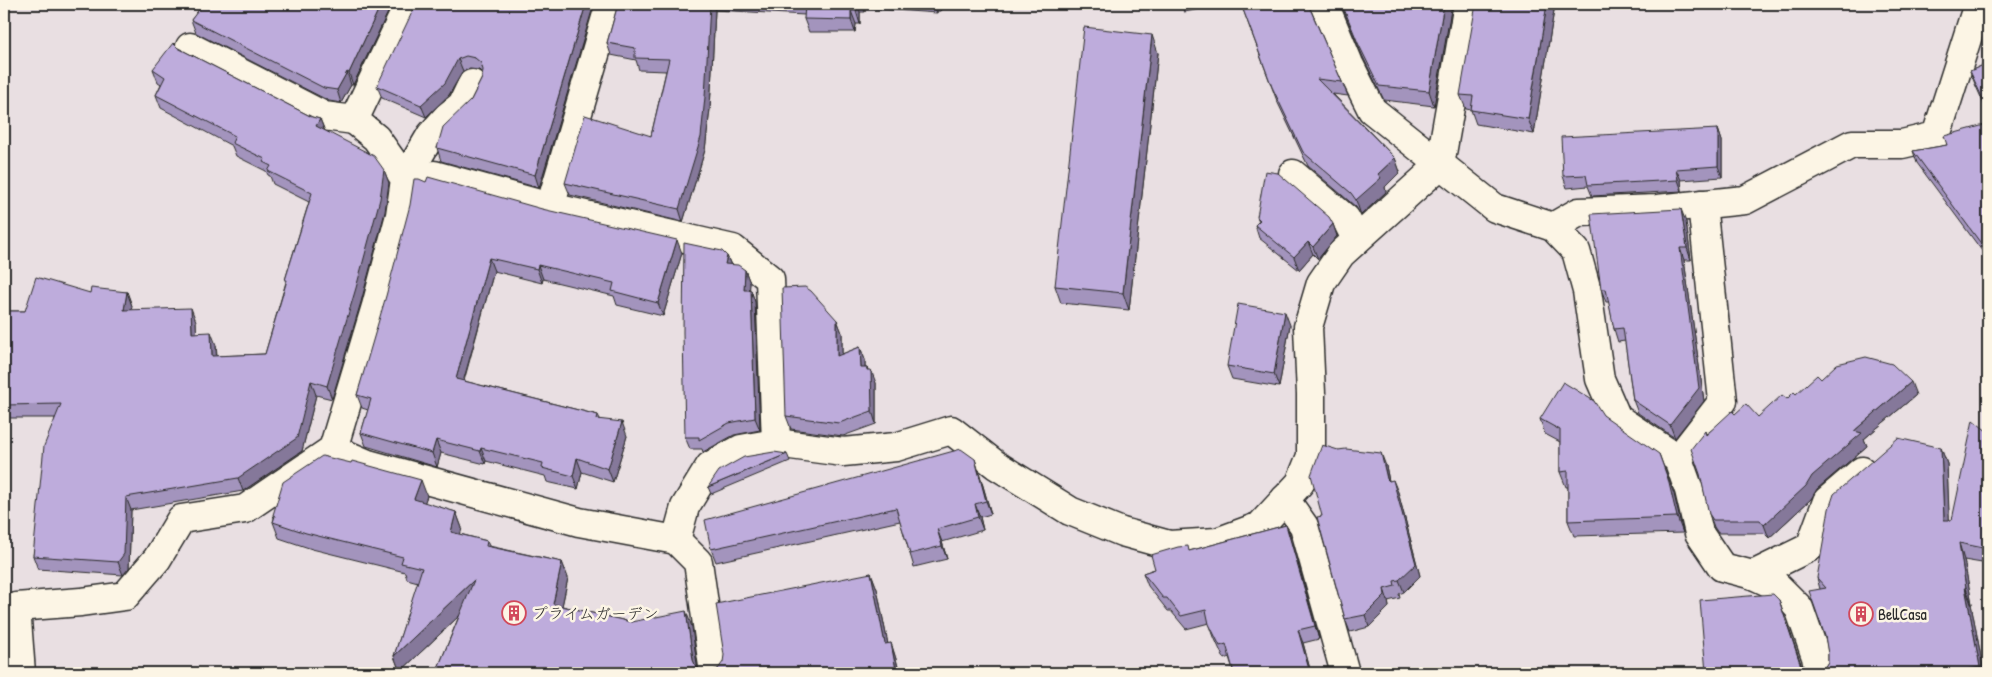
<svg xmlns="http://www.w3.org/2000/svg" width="1992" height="677" font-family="'Patrick Hand','Klee One',sans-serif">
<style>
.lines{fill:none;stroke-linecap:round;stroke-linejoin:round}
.minor-casing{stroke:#2b2b2b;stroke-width:31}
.minor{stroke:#fcf5e5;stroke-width:28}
.wall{fill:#a394bd;stroke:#2b2b2b}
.shaded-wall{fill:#85789a;stroke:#2b2b2b}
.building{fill:#beacdc;stroke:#2b2b2b}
.labels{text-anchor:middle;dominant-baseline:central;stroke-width:5;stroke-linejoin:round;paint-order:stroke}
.poi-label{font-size:16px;fill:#2b2b2b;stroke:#fcf5e5;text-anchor:start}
</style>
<rect width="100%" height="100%" fill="#e9dfe2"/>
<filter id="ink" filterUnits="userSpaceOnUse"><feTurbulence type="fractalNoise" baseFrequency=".02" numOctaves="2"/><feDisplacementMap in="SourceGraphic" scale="10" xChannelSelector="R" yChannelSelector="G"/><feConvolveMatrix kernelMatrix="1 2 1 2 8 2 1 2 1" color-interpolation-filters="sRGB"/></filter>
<g filter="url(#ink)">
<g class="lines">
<g class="minor-casing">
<g id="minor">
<path d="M1324,4L1349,64L1372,110L1495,208L1553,227L1576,251L1587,291L1600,379L1617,418L1678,459L1689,490L1699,533L1722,567L1753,575L1777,586L1799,608L1816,657L1819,673"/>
<path d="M190,47L324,116L354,120"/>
<path d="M1293,174L1346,219L1356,239"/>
<path d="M405,179L434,175L550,207L733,249L770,279L776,443"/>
<path d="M405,179L431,135L447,117L462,105L472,84"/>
<path d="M550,207L610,4"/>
<path d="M1553,227L1579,212L1657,209L1745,200L1852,144H1902L1936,136L1978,4"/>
<path d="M333,449L368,464L579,522L676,540L698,562L714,673"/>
<path d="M1678,459L1723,401L1702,204"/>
<path d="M1285,499L1304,526L1345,673"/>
<path d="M676,540L685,507L710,466L741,449L776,443L843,452L896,447L951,430L996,465L1070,511L1122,532L1169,545L1217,542L1260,526L1300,483L1311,456V394L1308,327L1321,283L1341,254L1440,165L1468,4"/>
<path d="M1753,575L1810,547L1827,501L1862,471"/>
<path d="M21,673L16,607L81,602L125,596L157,559L181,519L245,509L333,449L376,306L400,215L405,179L376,138L354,120L409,4"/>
</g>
</g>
<use href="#minor" class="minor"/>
</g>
<g class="wall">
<path d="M185,4H392L353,85H351L341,103L329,101L196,33L191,20L199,10Z"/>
<path d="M594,4L539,188L441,161L437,148L471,100L482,78V73L479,70L470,69L463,71L449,95L426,117L382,98L377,86Z"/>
<path d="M618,4H942L941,11H937V13L865,8V12H860V24H856L855,32H809L804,19L805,15L715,10L710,109L705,150L683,222L570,195L565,183L651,136L666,71L639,70L636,60L611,55L607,43Z"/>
<path d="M1181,4H1230L1184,12Z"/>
<path d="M1241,4L1309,6L1342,82L1348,96L1333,94L1395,158L1400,172L1385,187L1386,192L1361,215L1356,207L1308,166L1277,101Z"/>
<path d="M1341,4H1452L1434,106L1384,100L1363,57Z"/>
<path d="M1555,4L1534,134L1476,124L1471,110L1466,109L1460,95Z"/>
<path d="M178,48L312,117L320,119L325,131L384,170L389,183L385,212L361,302L332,399L316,395L302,451L243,491L131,510L129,568L123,575L38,569L33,556L55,418H4V311H25L90,293L127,292L132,306L131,310L196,321V333L216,345L217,356L265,354L286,282L285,280L309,202L273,184L270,176L268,175L266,171L236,156L232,146L161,108L156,95L161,84L158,82L153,69Z"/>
<path d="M1158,53L1129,310L1061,303L1055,286Z"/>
<path d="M1988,63V113L1975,84L1970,71Z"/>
<path d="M1988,124V259L1917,163L1913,151L1947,145Z"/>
<path d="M1718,129L1722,141V177L1681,180L1682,191L1592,196L1588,186L1567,188L1563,176Z"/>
<path d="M426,182L682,253L663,316L617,305L614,296L543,279L542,283L494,271L464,381L598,415L600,419L627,436L613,482L582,472L578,489L547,482L545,476L486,461L485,464L441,453L437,467L366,446L361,433L368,410L362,408L357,395Z"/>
<path d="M1257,217L1333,224L1337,236L1318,259L1313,254L1299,270L1259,238L1255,225L1259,221Z"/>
<path d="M1686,222L1691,260H1684L1704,401L1675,438L1638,413L1633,400L1625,341L1618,342L1614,329L1609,302H1606L1601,289Z"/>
<path d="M727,256L731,265L745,270L750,283L749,290H751L755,302L760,430L734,435L703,452L702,449H690L685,437Z"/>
<path d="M837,320L842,333V354L860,347L865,360V368H867L876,383V424L843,436L791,429L786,416Z"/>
<path d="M1290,325L1279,387L1232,379L1227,366Z"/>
<path d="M1821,379L1916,395L1864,439L1867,446L1817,489L1811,499L1769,538L1764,533H1718L1714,527L1709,514L1705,431L1706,434L1735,414L1758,417Z"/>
<path d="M1603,415L1674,494L1683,533L1574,536L1568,521V487H1566L1560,472V442L1545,434L1540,419Z"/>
<path d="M1988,432V564L1964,560L1972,604H1971L1984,673H1706L1779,600L1802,667L1807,671L1815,672L1824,668L1828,662V654L1820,589L1817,578L1941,448L1947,464L1949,520H1952Z"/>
<path d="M1338,450L1386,466L1389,481L1398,492L1420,576L1404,592L1399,594L1400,598L1388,601L1389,607L1369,627L1350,632L1345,619L1322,516Z"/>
<path d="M787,454L790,461L711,494L708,487Z"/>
<path d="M351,463L427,496L424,503L456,512L462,528L460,534L487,541L489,546L562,562L568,578L562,606L631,622L692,627L698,668L703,672H710L718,669L871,573L877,589L888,644L891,643L896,659L899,670L947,673H436L459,616L400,672L394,656L418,582L407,579L405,572L312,549L279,538L273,522L274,518L273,515Z"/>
<path d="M979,472L991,514L980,517L983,530L942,542L947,559L914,567L910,554L900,521L716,562L711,549Z"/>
<path d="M1286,525L1291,538L1319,639L1303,643L1311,673H1234L1229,657L1224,659L1214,637L1209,623L1186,629L1171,611H1168L1148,586L1143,573L1155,569L1189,551Z"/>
</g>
<g class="shaded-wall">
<path d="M381,4H392L353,85L349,73Z"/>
<path d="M586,4H594L539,188L535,175Z"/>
<path d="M710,4H712L715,10L710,109L705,150L683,222L679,209Z"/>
<path d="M856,4H857L860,12V24L856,11Z"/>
<path d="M862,4H863L865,8V12Z"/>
<path d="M933,4H935L937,11V13Z"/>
<path d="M938,4H942L941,11Z"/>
<path d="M1444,4H1452L1434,106L1429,91Z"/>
<path d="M1547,4H1555L1534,134L1528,119Z"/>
<path d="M851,11L856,24L855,32L851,20Z"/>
<path d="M1152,35L1158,53L1129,310L1123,293Z"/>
<path d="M458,59L463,71L449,95L426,117L421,105Z"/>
<path d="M347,72L351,85L341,103L337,90Z"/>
<path d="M320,119L325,132L316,126Z"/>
<path d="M1718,129L1722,141V177L1718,166Z"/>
<path d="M1395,158L1400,172L1385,187L1386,192L1361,215L1356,200L1378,174Z"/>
<path d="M1676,169L1681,180L1682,191L1678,180Z"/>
<path d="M384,170L389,183L385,212L361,302L332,399L327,386Z"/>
<path d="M1681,209L1686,222L1691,260L1687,248Z"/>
<path d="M1333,224L1337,236L1318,259L1313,247Z"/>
<path d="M677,240L682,253L663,316L658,303Z"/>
<path d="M1308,242L1313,254L1299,270L1294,257Z"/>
<path d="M1680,248L1684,260L1704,401L1675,438L1670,425Z"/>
<path d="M727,256L732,268L725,264Z"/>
<path d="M489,258L494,271L460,393L456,379Z"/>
<path d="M538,265L543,279L542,283L537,269Z"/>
<path d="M745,270L750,283L749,302L744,290Z"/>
<path d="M751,290L755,302L760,430L755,418Z"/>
<path d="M127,292L132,306L129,323L124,310Z"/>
<path d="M191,308L196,321L197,346L192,333Z"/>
<path d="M1285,312L1290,325L1279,387L1274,374Z"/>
<path d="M837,320L842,333V369L837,356Z"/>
<path d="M211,332L216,345L217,369L212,356Z"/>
<path d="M860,347L865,360V381L861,368Z"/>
<path d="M867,368L871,380V370L876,383V424L872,411Z"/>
<path d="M311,381L316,395L302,451L243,491L238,478Z"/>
<path d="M1911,382L1916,395L1864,439L1867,446L1817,489L1811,499L1769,538L1764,525L1812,476L1854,431Z"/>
<path d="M622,422L627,436L613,482L608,469Z"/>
<path d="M436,440L441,453L437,467L432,453Z"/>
<path d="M481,448L486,461L485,464L480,451Z"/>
<path d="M1941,448L1947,464L1950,536L1944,520Z"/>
<path d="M1381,453L1386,466L1391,491L1387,479Z"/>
<path d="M1659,454L1674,494L1683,533L1677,517Z"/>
<path d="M577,458L582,472L578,489L573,476Z"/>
<path d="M975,459L979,472L991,514L986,501Z"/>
<path d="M421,480L427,496L420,515L414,499Z"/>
<path d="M1393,480L1398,492L1420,576L1404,592L1399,580Z"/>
<path d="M126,497L131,510L129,568L123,575L118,562Z"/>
<path d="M975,504L980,517L983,530L978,517Z"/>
<path d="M456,512L462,528L457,548L451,532Z"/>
<path d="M1286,525L1291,538L1319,639L1315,626Z"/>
<path d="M937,529L942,542L947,559L942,546Z"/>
<path d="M1959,543L1964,560L1972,604L1966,588Z"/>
<path d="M562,562L568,578L559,620L553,604Z"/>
<path d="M871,573L877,589L891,660L885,644Z"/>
<path d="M474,580L480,596L400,672L394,656Z"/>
<path d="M1965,587L1971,604L1984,673H1982L1980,667Z"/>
<path d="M1384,589L1388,601L1389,607L1369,627L1365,615Z"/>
<path d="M1779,600L1785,617L1804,673H1803Z"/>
<path d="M686,611L692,627L698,673L693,660Z"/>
<path d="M1298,630L1303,643L1311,673H1310Z"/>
<path d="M891,643L896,659L899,673L896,670Z"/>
<path d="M4,652L5,672L4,668Z"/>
</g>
<g class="building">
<path d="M203,4H381L349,73L347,72L337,90L324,88L191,20Z"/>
<path d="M416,4H586L535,175L437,148L443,127L471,100L482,78L483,70L481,63L475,58L466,56L458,59L445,83L421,105L377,86Z"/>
<path d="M618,4H710L705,97L701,137L679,209L565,183L585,115L651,136L669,59L635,58V48L607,43Z"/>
<path d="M805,4H856V11H851V20L804,19Z"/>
<path d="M1241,4H1308L1342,82L1317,79L1395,158L1378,174L1381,178L1356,200L1351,193L1303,152L1272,87Z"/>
<path d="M1342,4H1444L1429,91L1379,86L1358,43Z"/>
<path d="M1476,4H1547L1528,119L1471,110L1473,96L1460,95Z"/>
<path d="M1084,27L1152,35L1123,293L1055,286Z"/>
<path d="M173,43L178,48L312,117L320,119L316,126L374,156L384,170L380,199L356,288L327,386L311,381L297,438L238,478L126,497L124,554L118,562L33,556L44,446L61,404L4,405V311H25L36,277L90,293L91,288L127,292L124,310L191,308L192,333L211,332L212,356L265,354L287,280H285L312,193L268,171L271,166L263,162L265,159L232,143L235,136L156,95L165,77L153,69Z"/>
<path d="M1988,63V110L1970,71Z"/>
<path d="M1988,124V253L1913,151L1947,145L1944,136Z"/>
<path d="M1718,129V166L1676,169L1678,180L1588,185L1586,175L1563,176L1561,137Z"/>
<path d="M1265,171L1278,173L1329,217L1333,224L1313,247L1308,242L1294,257L1255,225L1260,220L1257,217Z"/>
<path d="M428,177L542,209L677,240L658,303L612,291L614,283L538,265L537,269L489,258L456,379L598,415L597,419L622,422L608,469L577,458L573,476L542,468L543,463L481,448L480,451L436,440L432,453L361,433L371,399L357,395L386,296L410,205L414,179H419L426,182Z"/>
<path d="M1681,209L1687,248H1680L1699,388L1670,425L1633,400L1623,328L1614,329L1606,289H1601L1591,214Z"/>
<path d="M684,243L722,251L727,256L725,264L738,265L745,270L744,290H751L755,418L729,423L699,440V437H685L683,332Z"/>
<path d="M805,287L811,291L837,320V356L860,347L861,368H867V370H871L872,411L839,423L786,416L782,288Z"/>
<path d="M1238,304L1285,312L1274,374L1227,366Z"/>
<path d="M1866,357L1892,364L1911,382L1854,431L1862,433L1812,476L1806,486L1764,525L1760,520H1713L1709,514L1700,474L1691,449L1705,431L1706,435L1732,411L1735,414L1746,404L1758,417L1782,395L1787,399L1794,392L1796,394L1817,375L1821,379L1837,364Z"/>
<path d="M1563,382L1594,401L1603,415L1659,454L1668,479L1677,517L1568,521V471L1560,472V430L1540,419Z"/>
<path d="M1973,420L1988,432V549L1959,543L1966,588L1965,587L1980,667L1948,673H1706L1700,600L1773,594L1779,600L1801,666L1807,671L1815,672L1824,668L1828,662V654L1825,636L1809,591L1826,588L1817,578L1829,509L1834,494L1898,438L1941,448L1944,520H1952Z"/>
<path d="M1322,445L1338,450L1346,449L1381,453L1387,479L1389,481L1393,480L1416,564L1399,580L1394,581L1395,586L1384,589L1385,595L1365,615L1345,619L1317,517L1322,516L1311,475Z"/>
<path d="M961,449L975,459L986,501L975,504L978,517L937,529L942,546L910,554L896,508L711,549L705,520Z"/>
<path d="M774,452L787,454L708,487L719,471L744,457Z"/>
<path d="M322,456L351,463L352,461L421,480L414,499L456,512L451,532L487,541L486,546L562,562L553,604L631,622L686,611L693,660L696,667L703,672H710L718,669L723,662L724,655L716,604L871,573L885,644L891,643L896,670L947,673H436L474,580L394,656L422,568L401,563L403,557L306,533L273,522L275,516L273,515L283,482Z"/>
<path d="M1286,525L1315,626L1298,630L1310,673H1234L1226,644L1220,646L1209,624L1206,610L1181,616L1167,598H1163L1143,573L1155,569L1151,555L1178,547L1188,546L1189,551Z"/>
</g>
</g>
<defs>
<g id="building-ring" transform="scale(1.25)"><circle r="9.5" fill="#fcf5e5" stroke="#d1495b" stroke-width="1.5"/><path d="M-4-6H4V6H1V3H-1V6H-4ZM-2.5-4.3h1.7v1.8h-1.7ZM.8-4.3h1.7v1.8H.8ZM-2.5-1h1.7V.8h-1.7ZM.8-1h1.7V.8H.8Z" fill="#d1495b"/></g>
</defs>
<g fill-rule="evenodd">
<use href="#building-ring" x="514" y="613"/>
<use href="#building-ring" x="1861" y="614"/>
</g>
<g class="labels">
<g class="poi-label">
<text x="532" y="613">プライムガーデン</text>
<text x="1878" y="614">BellCasa</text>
</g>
</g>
<rect width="1992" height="677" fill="none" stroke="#fcf5e5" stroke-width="20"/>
<rect x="10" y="10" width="1972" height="657" fill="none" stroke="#2b2b2b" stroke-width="2" filter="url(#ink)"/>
</svg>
